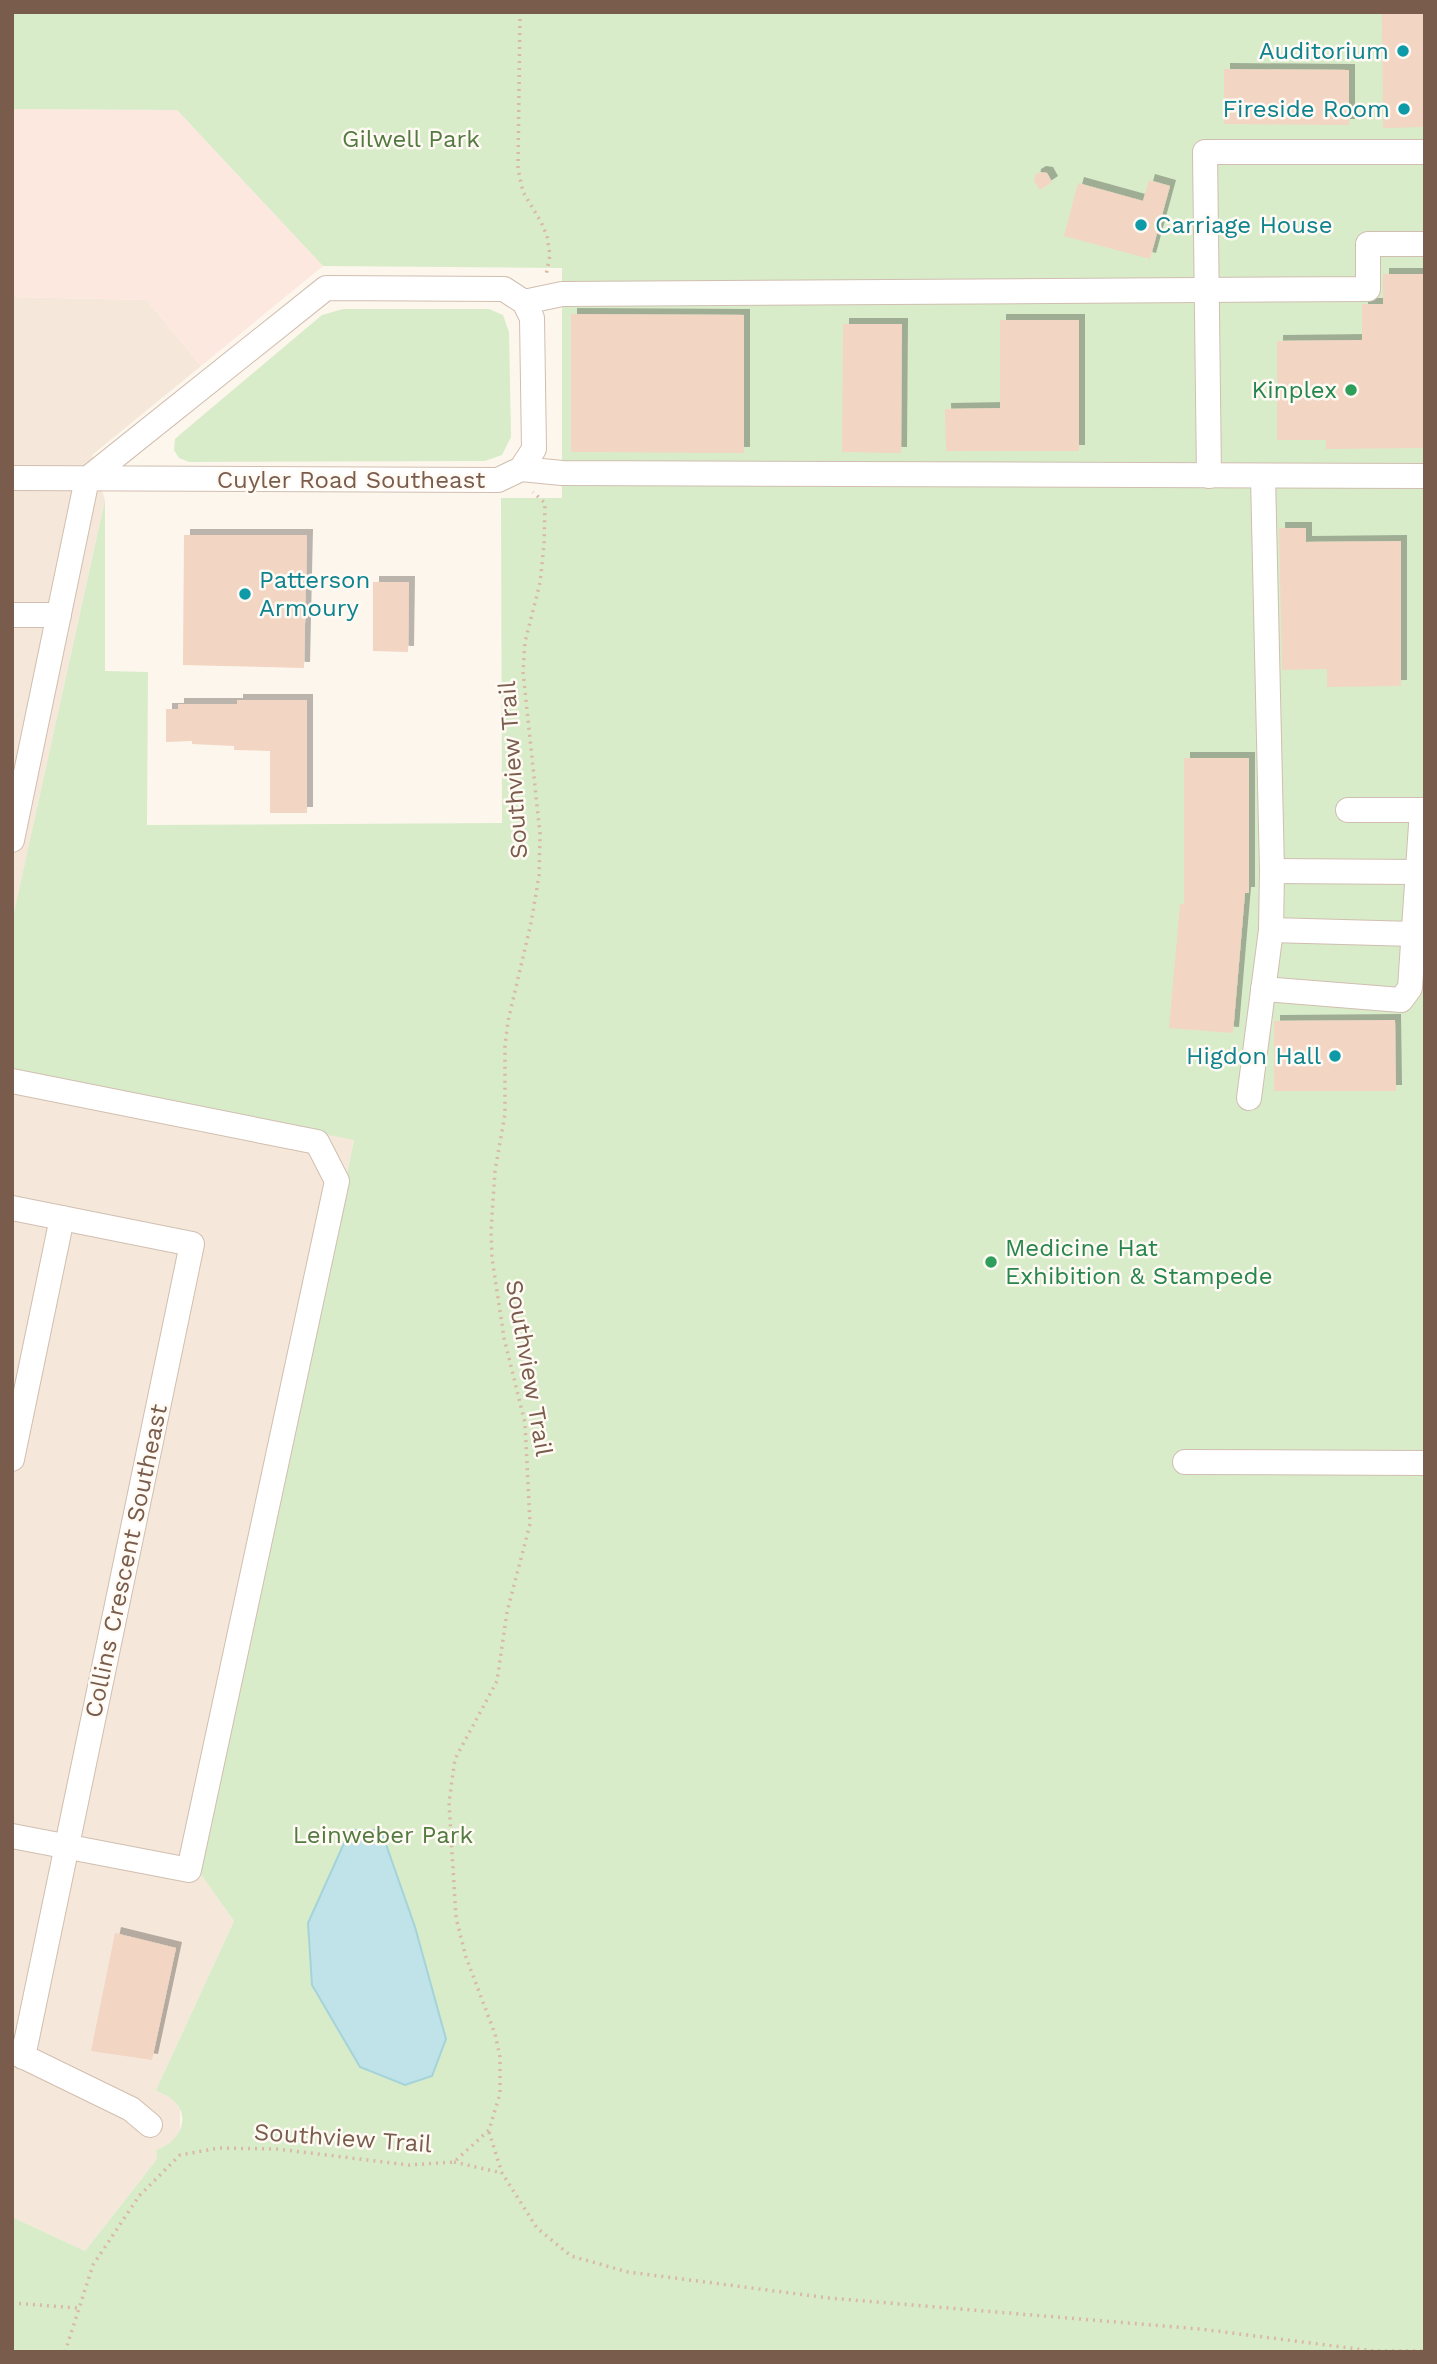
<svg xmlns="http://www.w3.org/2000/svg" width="1437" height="2364" font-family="'Work Sans',sans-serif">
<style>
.residential{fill:#f5e8da}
.commercial{fill:#fde8e0}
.green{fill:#d8ecc9}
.water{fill:#bfe3e8;stroke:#a5d3da;stroke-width:2}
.building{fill:#f3d5c3;filter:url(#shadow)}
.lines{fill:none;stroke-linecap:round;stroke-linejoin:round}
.minor-casing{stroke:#d1beb0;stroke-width:26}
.path{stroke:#d9b8a5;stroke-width:3.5;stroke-dasharray:2 5;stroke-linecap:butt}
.minor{stroke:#fff;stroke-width:24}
.culture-dot{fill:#0f9aa8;stroke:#fffaf3;stroke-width:2.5}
.leisure-dot{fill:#2e9e5b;stroke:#fffaf3;stroke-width:2.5}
.labels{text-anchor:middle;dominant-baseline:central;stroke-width:5;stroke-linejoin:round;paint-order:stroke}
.culture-label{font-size:24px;fill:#0d838f;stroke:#fffaf3;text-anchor:end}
.park-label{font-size:24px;fill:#537a41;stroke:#fffaf3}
.leisure-label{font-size:24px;fill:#27864d;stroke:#fffaf3;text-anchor:end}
.street-label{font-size:24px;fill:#7a5c4d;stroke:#fffaf3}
</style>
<defs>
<filter id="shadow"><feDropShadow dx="6" dy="-6" stdDeviation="0" flood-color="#0004"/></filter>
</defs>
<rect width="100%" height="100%" fill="#fdf6ec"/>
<g class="residential">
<path d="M12,297L147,300L201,366L92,455L105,500L12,921Z"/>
<path d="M12,1073L354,1139L200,1873L234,1921L156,2090L173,2099L180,2109V2129L175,2140L168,2147L156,2150L157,2159L85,2251L12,2217Z"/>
</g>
<path class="commercial" d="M12,109L177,110L323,266L201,366L147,300L12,297Z"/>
<g class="green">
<path d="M12,12H1425V2352H12V2217L85,2251L157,2159L156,2150C177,2144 192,2120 175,2102C170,2096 162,2094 156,2090L234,1921L200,1873L354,1140L12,1073V921L105,500V671L148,672L147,825L502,823L501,498H562V268L323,266L177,110L12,109Z"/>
<path d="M343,309H489L503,315L509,332L511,437L502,455L485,461L189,462L179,458L174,450L175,439L183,432L322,315Z"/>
</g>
<path class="water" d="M350,1830H381L415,1927L446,2039L432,2076L405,2085L360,2067L312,1985L308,1923Z"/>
<g class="building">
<path d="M1382,12H1425V127L1383,128Z"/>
<path d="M1224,69L1349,70V125L1224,124Z"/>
<path d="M1040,172L1047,173L1052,182L1040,190L1034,181L1035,175Z"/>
<path d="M1149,180L1170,186L1150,259L1064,236L1078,183L1143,201Z"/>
<path d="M1383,274H1425V448L1326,449V440H1277V341L1362,340V304H1383Z"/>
<path d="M571,314L744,315V453L571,452Z"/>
<path d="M1000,320H1079V451H946L945,409L1000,408Z"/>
<path d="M843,324H902L901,453L842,452Z"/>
<path d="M1279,528H1306V542L1401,541V686L1327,687V669L1282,670Z"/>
<path d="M184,535H307L304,668L183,665Z"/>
<path d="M373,582H409L408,652L373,651Z"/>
<path d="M237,700H307V813H270V751L234,750V746L192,744V741L166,742V709H178V704H237Z"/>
<path d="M1184,758H1249V893H1245L1233,1033L1169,1028L1180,904H1184Z"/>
<path d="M1395,1020L1396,1091H1274V1021Z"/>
<path d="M115,1933L176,1948L152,2060L91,2051Z"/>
</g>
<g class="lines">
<g class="minor-casing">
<g id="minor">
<path d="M524,302L562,294L1368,289V244H1425"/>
<path d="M521,469L562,473L1425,476"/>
<path d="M1209,476L1205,152H1425"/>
<path d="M12,478L498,480L521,469L534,449L532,318L524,302L504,289L326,288L87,479"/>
<path d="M12,615H59"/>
<path d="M1348,810H1425"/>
<path d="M12,840L87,479"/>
<path d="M1272,871L1418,872"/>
<path d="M1271,930L1414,934"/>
<path d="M1263,989L1401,1000L1410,988L1422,810"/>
<path d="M12,1081L317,1142L337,1181L189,1870L12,1836"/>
<path d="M1249,1098L1271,930L1272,871L1263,476"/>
<path d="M12,1208L192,1244L23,2057"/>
<path d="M12,1459L62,1218"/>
<path d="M1185,1462L1425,1463"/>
<path d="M12,2051L131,2109L150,2125"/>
</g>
</g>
<g class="path">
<path d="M520,12L518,169L523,192L541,222L547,236L550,255L546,275"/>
<path d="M489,2132L502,2173L537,2228L571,2256L628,2272L829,2298L1200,2329L1374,2351H1425"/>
<path d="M454,2162L502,2173"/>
<path d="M12,2303L78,2308"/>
<path d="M65,2352L93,2265L139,2196L180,2155L219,2148L277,2149L409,2165L454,2162L489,2130L500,2094V2057L495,2034L466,1957L456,1918L449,1802L455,1759L497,1681L507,1612L530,1524L525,1423L504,1338L492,1258L491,1231L495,1171L505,1114V1046L508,1021L531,923L539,876L540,834L523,672L525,642L540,583L544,545L545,503L533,492"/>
</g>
<use href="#minor" class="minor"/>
</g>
<g class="culture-dot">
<circle cx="1403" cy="51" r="7"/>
<circle cx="1404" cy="109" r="7"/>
<circle cx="1141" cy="225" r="7"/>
<circle cx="245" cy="594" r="7"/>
<circle cx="1335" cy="1056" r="7"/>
</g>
<g class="leisure-dot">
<circle cx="1351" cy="390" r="7"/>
<circle cx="991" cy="1262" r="7"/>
</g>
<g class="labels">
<g class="culture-label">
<text x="1389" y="51">Auditorium</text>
<text x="1390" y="109">Fireside Room</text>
<text x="1155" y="225" text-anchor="start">Carriage House</text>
<text x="259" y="580" text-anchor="start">Patterson<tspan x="259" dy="28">Armoury</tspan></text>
<text x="1321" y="1056">Higdon Hall</text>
</g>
<g class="park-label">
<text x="411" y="139">Gilwell Park</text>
<text x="383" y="1835">Leinweber Park</text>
</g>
<g class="leisure-label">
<text x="1337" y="390">Kinplex</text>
<text x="1005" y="1248" text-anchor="start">Medicine Hat<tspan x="1005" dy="28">Exhibition &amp; Stampede</tspan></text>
</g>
<g class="street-label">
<text x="351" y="480">Cuyler Road Southeast</text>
<text transform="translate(513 770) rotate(-94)">Southview Trail</text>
<text transform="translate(529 1368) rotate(80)">Southview Trail</text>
<text transform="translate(126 1561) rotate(-78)">Collins Crescent Southeast</text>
<text transform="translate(343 2138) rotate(4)">Southview Trail</text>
</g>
</g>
<rect width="1437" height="2364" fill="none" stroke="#7a5c4d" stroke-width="28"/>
</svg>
